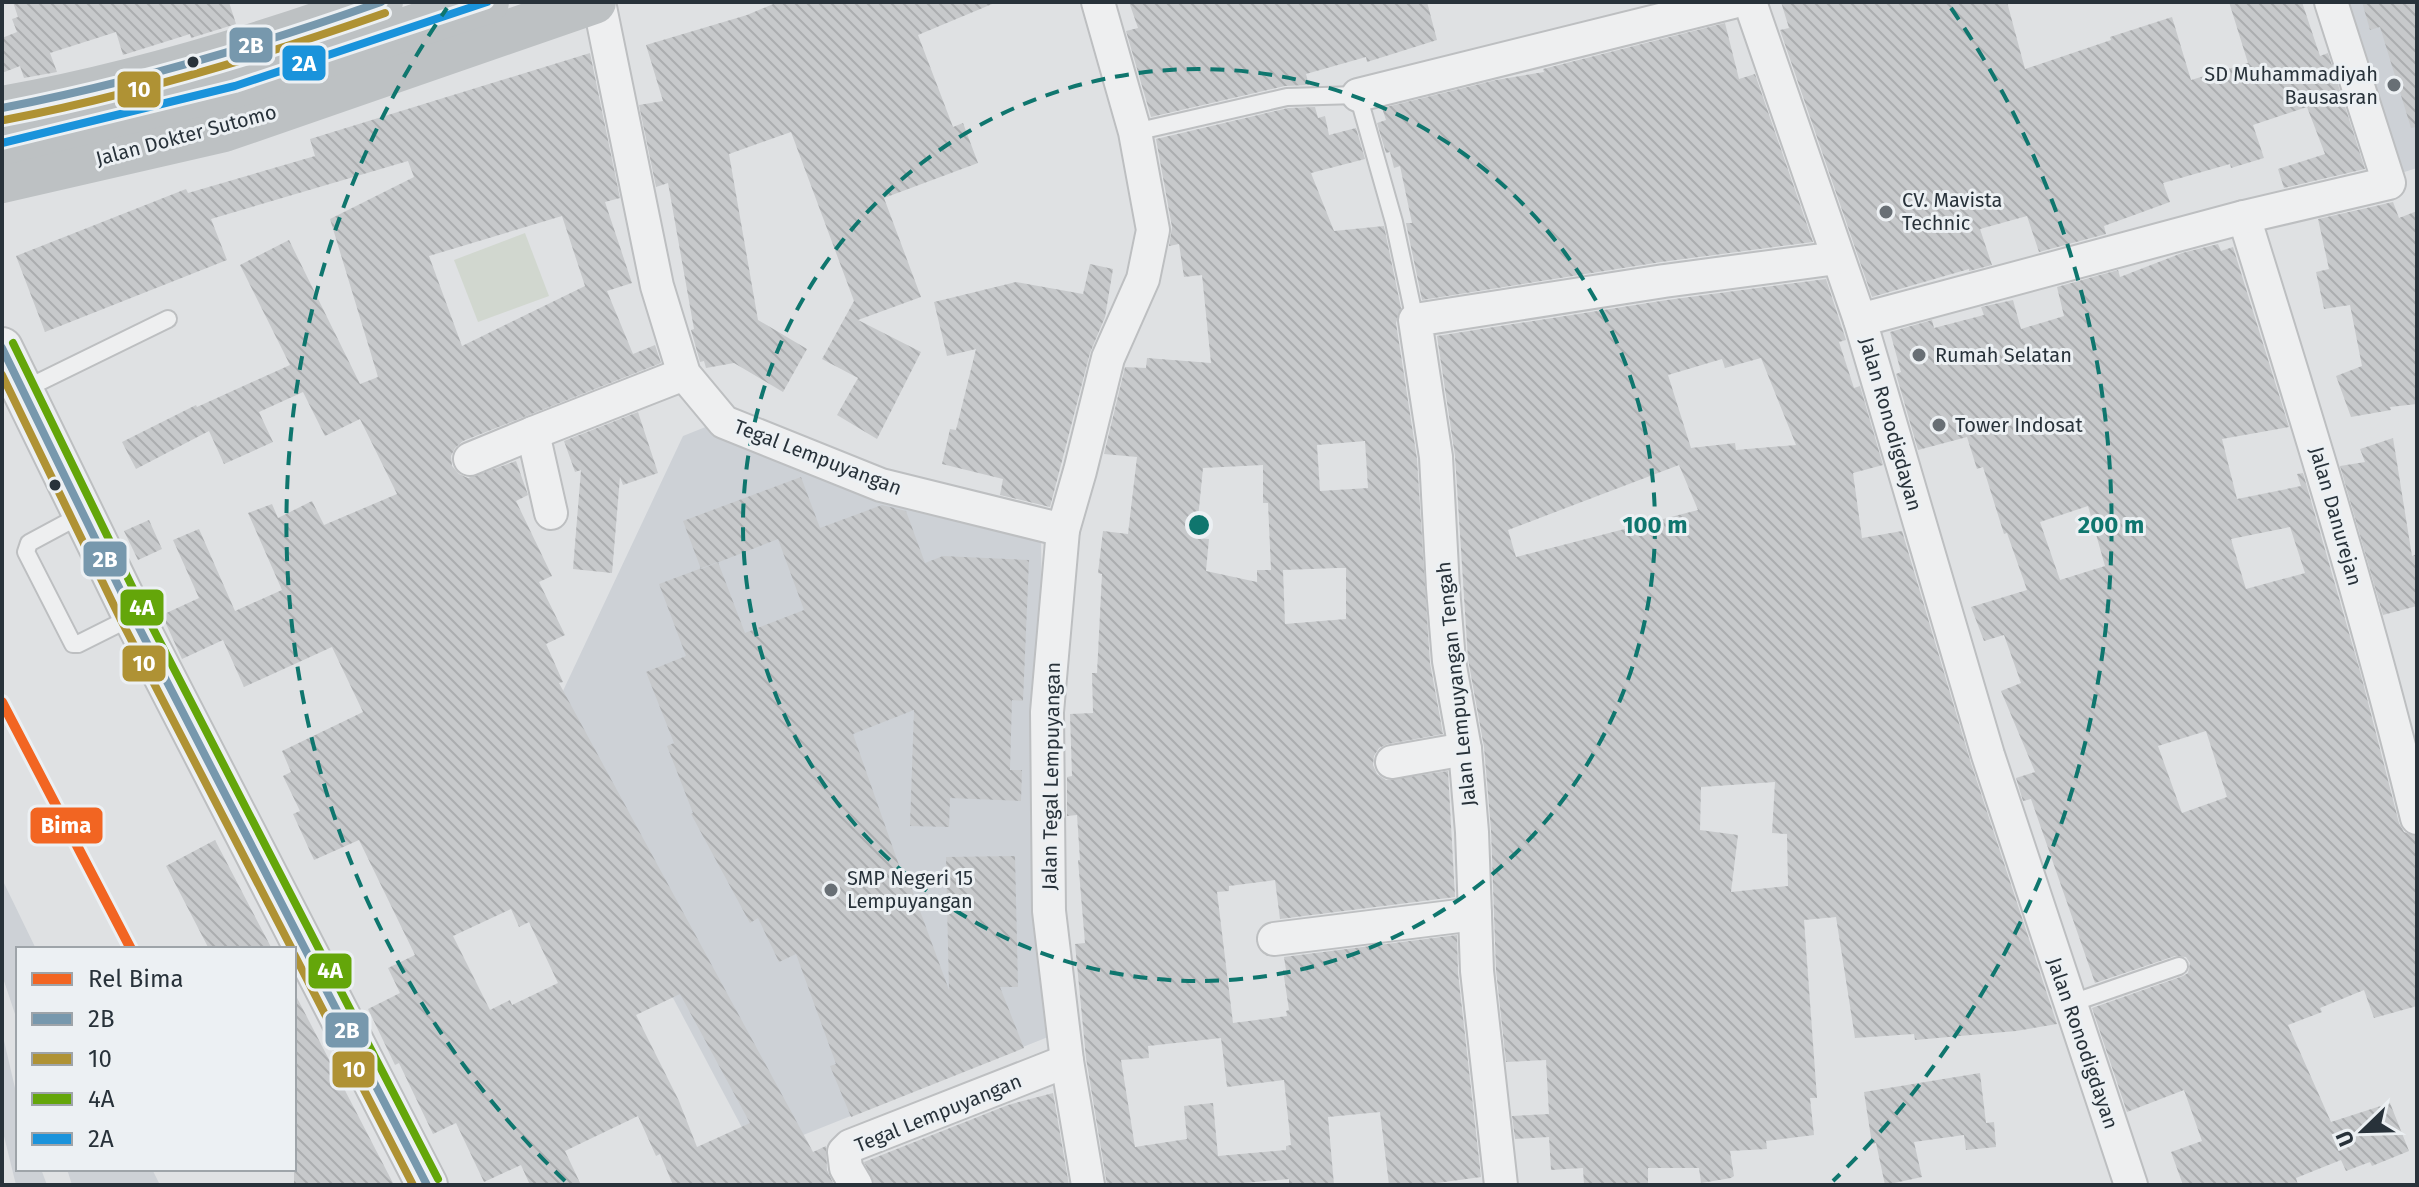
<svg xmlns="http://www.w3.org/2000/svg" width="2419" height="1187" font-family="'Fira Sans',sans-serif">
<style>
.built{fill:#cdd1d6}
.grass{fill:#d1d7cf}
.building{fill:url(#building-back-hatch);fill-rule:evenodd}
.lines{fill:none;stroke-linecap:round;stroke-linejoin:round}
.service-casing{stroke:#bdbfc1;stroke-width:20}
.minor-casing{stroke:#bdbfc1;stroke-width:36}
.tertiary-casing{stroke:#bdbfc1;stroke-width:44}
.service{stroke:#eeeff0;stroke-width:16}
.minor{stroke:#eeeff0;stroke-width:32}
.tertiary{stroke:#eeeff0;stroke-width:40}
.secondary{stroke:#bdc1c3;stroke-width:44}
.secondary-bridge{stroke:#bdc1c3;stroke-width:44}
.bus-1-casing{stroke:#ecf0f3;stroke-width:14}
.bus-2-casing{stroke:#ecf0f3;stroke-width:14}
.bus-3-casing{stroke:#ecf0f3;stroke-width:14}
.bus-4-casing{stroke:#ecf0f3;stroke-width:14}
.bus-1{stroke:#7798ad;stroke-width:8}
.bus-2{stroke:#af9234;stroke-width:8}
.bus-3{stroke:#64a60a;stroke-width:8}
.bus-4{stroke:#1a93db;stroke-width:8}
.rail-1-casing{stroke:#ecf0f3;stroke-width:16}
.rail-1{stroke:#f26522;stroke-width:10}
.ring{fill:none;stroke:#0f766e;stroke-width:4;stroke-dasharray:14 10}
.bus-dot{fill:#28323a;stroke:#ecf0f3;stroke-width:3}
.poi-dot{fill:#686f75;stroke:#ecf0f3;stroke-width:3}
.labels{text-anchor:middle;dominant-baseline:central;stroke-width:6;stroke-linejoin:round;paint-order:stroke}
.poi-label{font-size:20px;fill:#28323a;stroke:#ecf0f3;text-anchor:start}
.street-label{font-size:20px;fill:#28323a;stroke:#ecf0f3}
.centre{fill:#0f766e;stroke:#ecf0f3;stroke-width:4}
.ring-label{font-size:24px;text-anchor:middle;font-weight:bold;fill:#0f766e;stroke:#ecf0f3;stroke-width:6;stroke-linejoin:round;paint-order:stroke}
.line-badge{stroke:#ecf0f3;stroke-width:3}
.badge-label{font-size:22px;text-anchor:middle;font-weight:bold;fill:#fff}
</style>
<defs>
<pattern id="building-back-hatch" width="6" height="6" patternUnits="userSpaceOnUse" patternTransform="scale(2)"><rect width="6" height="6" fill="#c7c9cb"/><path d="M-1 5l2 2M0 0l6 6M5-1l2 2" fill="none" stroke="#abadaf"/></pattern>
</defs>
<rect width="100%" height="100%" fill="#dfe1e3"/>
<g class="built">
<path d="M2347,2H2417V168L2398,174Z"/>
<path d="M728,418L1041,538L1048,1037L756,1154L538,744L683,436Z"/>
<path d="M2,879L36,949H18V1023L2,975Z"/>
<path d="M2,1032L18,1101V1169H41L47,1185H16L2,1128Z"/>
<path d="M67,1169H152L160,1185H72Z"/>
</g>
<path class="grass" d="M525,233L549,296L478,322L454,260Z"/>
<g class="building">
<path d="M13,2H229L236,24L191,38L190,34L123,55L116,32L50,53L57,72L24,78L20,66L2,73V38L17,32L12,19L18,17Z"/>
<path d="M778,2H997L918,35L953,127L963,123L978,163L884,198L921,297L858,320L921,352L877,439L837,415L858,378L822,359L854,301L791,132L729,154L758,320L807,349L783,392L734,363L706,368L704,361L700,362L691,330L694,329L668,183L656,187L639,105L663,101L646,45L747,15Z"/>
<path d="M1129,2H1427L1437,40L1367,62L1366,57L1306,74L1309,85L1285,86L1151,117L1126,31L1138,28Z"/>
<path d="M1781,2H2007L2025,69L2111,40L2110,37L2172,17L2191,80L2248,63L2229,2H2302L2320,56L2328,53L2365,169L2284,188L2278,169L2325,154L2307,107L2253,125L2264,158L2231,168L2230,164L2163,183L2170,202L2104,226L2106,234L2039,252L2027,216L1980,229L1992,265L1969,271V269L1872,297L1780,30L1789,28Z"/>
<path d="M2362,2H2417V127L2411,128L2380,27L2370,30Z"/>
<path d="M1725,23L1739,79L1755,74L1813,242L1661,262L1422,300L1406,223H1412L1400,166L1394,168L1390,152L1386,153L1377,123L1386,120L1382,108L1496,80L1544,72L1543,69Z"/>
<path d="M590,53L620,198L605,202L632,283L607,291L633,354L655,345L661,363L463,441L455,448L451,456L452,466L459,474L468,478L516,461L528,495L516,501L552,576L539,582L565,635L546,644L563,682L559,683L813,1152L826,1146L827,1170L834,1185H673L660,1154L656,1156L638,1116L565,1151L581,1185H530L521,1165L484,1182L456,1123L433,1134L399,1063L395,1065L368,1009L400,993L388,968L415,955L359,840L314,860L293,814L300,811L283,776L291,772L282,751L363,712L332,647L244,687L223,640L182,659L162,615L199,598L173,540L199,529L235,611L282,590L248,513L272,504L278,518L312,501L324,525L397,494L360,419L325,436L303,392L259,412L273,442L224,464L209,431L136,469L122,442L196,405L197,407L290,365L240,265L289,240L360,384L378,377L330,219L414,177L408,161L211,219L227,260L45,332L16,256L186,189L188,193L315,156L310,139ZM562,216L585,286L462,346L429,256ZM511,909L519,927L529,922L558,983L512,1005L510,1000L490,1010L453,936ZM680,994L750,1123L697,1147L679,1101L636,1015Z"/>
<path d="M1315,107L1318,118L1325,116L1329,135L1356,128L1365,159L1311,173L1334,231L1384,226L1401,308L1396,323L1417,459L1430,663L1443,734L1388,744L1379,748L1374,756L1373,765L1377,774L1386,780L1448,771L1455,897L1280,919L1275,880L1229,886V891L1217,892L1233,1023L1287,1016L1286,1011L1289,1010L1283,970H1286L1284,957L1457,935L1458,973L1481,1177L1437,1183V1185H1389L1380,1112L1328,1117L1334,1185H1289V1179L1223,1185H1107L1086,1058L1075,944L1085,943L1078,860H1080L1077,815L1067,816V777L1072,776L1070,714L1093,713L1092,673H1097L1102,574L1098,573L1103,531L1128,534L1137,457L1104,454L1125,367L1146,368L1147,358L1211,363L1202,275L1184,277L1179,244L1169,246L1172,227L1156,139L1288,108ZM1365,441L1368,488L1320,491L1317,445ZM1263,465V503H1268L1271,570H1257V582L1206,571L1209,539L1196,538L1203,468ZM1338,568H1346V619L1285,624L1283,570ZM1221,1038L1227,1087L1284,1080L1291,1145L1286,1146V1150L1218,1156L1213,1103L1184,1106L1187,1139L1135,1147L1121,1060L1149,1058L1148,1046Z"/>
<path d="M2393,202L2399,218L2417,211V404L2390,407L2391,410L2351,417L2336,376L2362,366L2350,305L2324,309L2316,272L2329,269L2318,219Z"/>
<path d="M2218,244L2221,251L2233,247L2289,427L2222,439L2237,499L2301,486L2297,474L2303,473L2360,671L2399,823L2404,832L2416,836L2417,842V1006L2374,1018L2364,990L2320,1008L2322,1012L2288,1025L2331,1122L2390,1103L2409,1151L2372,1166L2370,1162L2346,1171L2341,1160L2296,1178L2298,1185H2183L2171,1152L2202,1141L2184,1090L2127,1112L2092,1008L2183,976L2188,973L2190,963L2186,957L2175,956L2095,983L2031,799L2023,801L2016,778L2035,772L2001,691L2021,683L2004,635L1984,641L1971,607L2027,590L2007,533L2004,534L1983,467L1977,469L1967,437L1918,450L1896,374L1901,372L1890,332L1932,320L1934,328L1984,315L1981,307L2013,300L2021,329L2064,316L2057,287L2118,270L2120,277L2182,253ZM2088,506L2105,566L2060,580L2040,522ZM2290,527L2305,573L2246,589L2231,539ZM2206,731L2227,797L2182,813L2158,746Z"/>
<path d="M1090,264L1113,269L1105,317L1090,353L1050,507L1000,495L1003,479L942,464L950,429L956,430L976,349L947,356L934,302L1016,282L1083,294Z"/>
<path d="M1826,279L1846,340L1839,342L1854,388L1860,386L1883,465L1853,473L1862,538L1902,531L1970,760L2057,1024L2016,1031L1915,1040L1914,1034L1855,1038L1836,917L1804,920L1817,1098H1810L1814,1135L1766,1141L1767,1149L1730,1151L1734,1176L1731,1178L1701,1183L1699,1168H1648V1185H1584L1583,1168L1551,1170L1549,1137L1515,1139L1512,1116L1549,1114L1546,1060L1506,1062L1496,970L1491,830L1484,747L1468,659L1455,456L1437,336L1667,300ZM1761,358L1796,445L1736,450L1735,443L1691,448L1668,375L1722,359L1725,368ZM1679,465L1698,510L1516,557L1508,530ZM1775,782L1772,833L1787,834L1788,886L1731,892L1738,835L1700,830L1701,787Z"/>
<path d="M638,412L658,473L623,485L620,477L612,573L573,569L581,470L575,472L564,441Z"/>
<path d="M2393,438L2412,556L2417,554V606L2383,615L2340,466L2365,462L2360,449Z"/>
<path d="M801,477L820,528L882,505L906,511L925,563L943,556L1029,560L1023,701L1012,700L1010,770H1022L1021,801L950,798L949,827L910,826L914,710L853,734L907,888L908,878L949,990L946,857L1015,856L1018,987H1000L1024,1048L851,1117L830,1066L836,1064L796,954L779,962L758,918L750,923L691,814L693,813L667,746L674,743L646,672L686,656L659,584L718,562L745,633L804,610L778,539L701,569L683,521Z"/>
<path d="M149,520L162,549L138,560L124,531Z"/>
<path d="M215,840L251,909L272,949H209L166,866Z"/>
<path d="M294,992L394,1185H294Z"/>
<path d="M1980,1073L1986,1123L1994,1122L1996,1147L1966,1150L1964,1135L1914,1142L1922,1177L1885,1185L1876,1143L1872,1144L1864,1092Z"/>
<path d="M1053,1093L1069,1185H875L864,1162L1008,1105Z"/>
</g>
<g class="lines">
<g class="service-casing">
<g id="service">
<path d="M1135,132L1287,97L1358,95L1394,222L1415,320"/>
<path d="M23,390L168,319"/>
<path d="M83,514L29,543L26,552L73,644H78L132,617"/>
<path d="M2069,1004L2179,966"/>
</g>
</g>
<g class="minor-casing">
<g id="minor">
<path d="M599,2L657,286L684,374L724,422L881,485L1063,530"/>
<path d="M1750,2L1860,320"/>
<path d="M1358,95L1733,2"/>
<path d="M2244,217C2306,416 2368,615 2417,818"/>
<path d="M470,459L533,433"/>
<path d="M551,513L533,433L684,374"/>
<path d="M1392,762L1465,749"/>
<path d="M1274,939L1475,914"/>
<path d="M856,1185L846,1168L844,1152L850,1146L1067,1061"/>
<path d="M1088,1185L1067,1061L1049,911L1047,712L1063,530L1080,471L1108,358L1143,279L1153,230L1135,132L1098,2"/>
<path d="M1501,1185L1477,971L1472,832L1465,749L1449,661L1443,588L1436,457L1415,320L1664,281L1837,258"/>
<path d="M2131,1185L1988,755L1860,320L2244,217L2389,183L2331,2"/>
</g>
</g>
<g class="tertiary-casing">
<path id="tertiary" d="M2,348L133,616L427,1185"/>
</g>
<use href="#service" class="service"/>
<use href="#minor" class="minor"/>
<use href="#tertiary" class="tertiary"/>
<g class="secondary">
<path d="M2,108C127,86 262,45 381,2"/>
<path d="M2,181L224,130L594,2"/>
</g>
<path class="secondary-bridge" d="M2,143L235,86L487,2"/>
<g class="bus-1-casing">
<g id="bus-1">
<path d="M2,108C131,83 257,46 381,2"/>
<path d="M2,348L133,616L427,1185"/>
</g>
</g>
<g class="bus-2-casing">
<g id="bus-2">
<path d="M4,120C134,95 260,57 385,13"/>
<path d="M2,375L122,622L292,949"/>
<path d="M294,954L413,1185"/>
</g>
</g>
<g class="bus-3-casing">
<path id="bus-3" d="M13,343L144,611L438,1179"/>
</g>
<g class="bus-4-casing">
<path id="bus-4" d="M2,143L235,86L487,2"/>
</g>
<use href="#bus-1" class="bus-1"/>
<use href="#bus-2" class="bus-2"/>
<use href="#bus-3" class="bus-3"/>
<use href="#bus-4" class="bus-4"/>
<g class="rail-1-casing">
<path id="rail-1" d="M2,702L131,949"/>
</g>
<use href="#rail-1" class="rail-1"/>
</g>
<g class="ring">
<circle cx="1199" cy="525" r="456"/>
<path d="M565 1181A912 912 0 0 1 447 8M1951 8A912 912 0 0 1 1833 1181"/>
</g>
<g class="bus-dot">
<circle cx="193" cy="62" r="7"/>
<circle cx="55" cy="485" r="7"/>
</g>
<g class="poi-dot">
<circle cx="2394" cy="85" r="8"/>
<circle cx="1886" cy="212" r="8"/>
<circle cx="1919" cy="355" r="8"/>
<circle cx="1939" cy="425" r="8"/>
<circle cx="831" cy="890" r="8"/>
</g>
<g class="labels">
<g class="poi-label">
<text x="2378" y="74" text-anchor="end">SD Muhammadiyah<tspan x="2378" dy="23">Bausasran</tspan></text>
<text x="1902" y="200">CV. Mavista<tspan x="1902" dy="23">Technic</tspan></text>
<text x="1935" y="355">Rumah Selatan</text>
<text x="1955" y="425">Tower Indosat</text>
<text x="847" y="878">SMP Negeri 15<tspan x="847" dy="23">Lempuyangan</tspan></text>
</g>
<g class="street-label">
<text transform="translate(186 135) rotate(-15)">Jalan Dokter Sutomo</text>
<text transform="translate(1891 424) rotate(74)">Jalan Ronodigdayan</text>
<text transform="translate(818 457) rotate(21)">Tegal Lempuyangan</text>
<text transform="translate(2336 516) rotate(74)">Jalan Danurejan</text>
<text transform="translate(1456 684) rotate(-96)">Jalan Lempuyangan Tengah</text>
<text transform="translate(1051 776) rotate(-89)">Jalan Tegal Lempuyangan</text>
<text transform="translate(2083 1043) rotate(71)">Jalan Ronodigdayan</text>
<text transform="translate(938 1113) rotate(-22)">Tegal Lempuyangan</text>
</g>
</g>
<circle cx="1199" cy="525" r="12" class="centre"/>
<g class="ring-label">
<text x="1655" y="533">100 m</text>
<text x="2111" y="533">200 m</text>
</g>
<g class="line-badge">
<rect x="228" y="26" width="46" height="38" rx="8" fill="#7798ad"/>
<rect x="281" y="44" width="46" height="38" rx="8" fill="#1a93db"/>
<rect x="116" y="70" width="46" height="39" rx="8" fill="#af9234"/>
<rect x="82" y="540" width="46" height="38" rx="8" fill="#7798ad"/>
<rect x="119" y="588" width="46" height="39" rx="8" fill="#64a60a"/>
<rect x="121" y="644" width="46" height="39" rx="8" fill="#af9234"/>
<rect x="29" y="806" width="75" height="39" rx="8" fill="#f26522"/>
<rect x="307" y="952" width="46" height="38" rx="8" fill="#64a60a"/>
<rect x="324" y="1011" width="46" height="38" rx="8" fill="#7798ad"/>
<rect x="331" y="1050" width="45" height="39" rx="8" fill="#af9234"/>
</g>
<g class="badge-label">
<text x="251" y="53">2B</text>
<text x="304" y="71">2A</text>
<text x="139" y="97">10</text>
<text x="105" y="567">2B</text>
<text x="142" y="615">4A</text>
<text x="144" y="671">10</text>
<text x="66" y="833">Bima</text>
<text x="330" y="978">4A</text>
<text x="347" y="1038">2B</text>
<text x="354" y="1077">10</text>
</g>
<rect width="2419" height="1187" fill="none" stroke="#28323a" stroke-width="8"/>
<rect x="16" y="947" width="280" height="224" fill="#ecf0f3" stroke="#9ea4a9" stroke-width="2"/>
<rect x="32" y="973" width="40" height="12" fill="#f26522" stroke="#9ea4a9" stroke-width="2"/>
<text x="88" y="987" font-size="24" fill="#28323a">Rel Bima</text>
<rect x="32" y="1013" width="40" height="12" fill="#7798ad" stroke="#9ea4a9" stroke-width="2"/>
<text x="88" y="1027" font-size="24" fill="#28323a">2B</text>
<rect x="32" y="1053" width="40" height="12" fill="#af9234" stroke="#9ea4a9" stroke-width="2"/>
<text x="88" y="1067" font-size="24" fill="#28323a">10</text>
<rect x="32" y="1093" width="40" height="12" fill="#64a60a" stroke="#9ea4a9" stroke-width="2"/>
<text x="88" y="1107" font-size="24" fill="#28323a">4A</text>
<rect x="32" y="1133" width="40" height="12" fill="#1a93db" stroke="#9ea4a9" stroke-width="2"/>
<text x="88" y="1147" font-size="24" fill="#28323a">2A</text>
<g transform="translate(2363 1131) rotate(247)" stroke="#ecf0f3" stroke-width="6" paint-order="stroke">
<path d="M0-6L14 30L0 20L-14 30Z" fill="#28323a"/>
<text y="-12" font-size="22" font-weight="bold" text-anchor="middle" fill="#28323a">U</text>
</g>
</svg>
